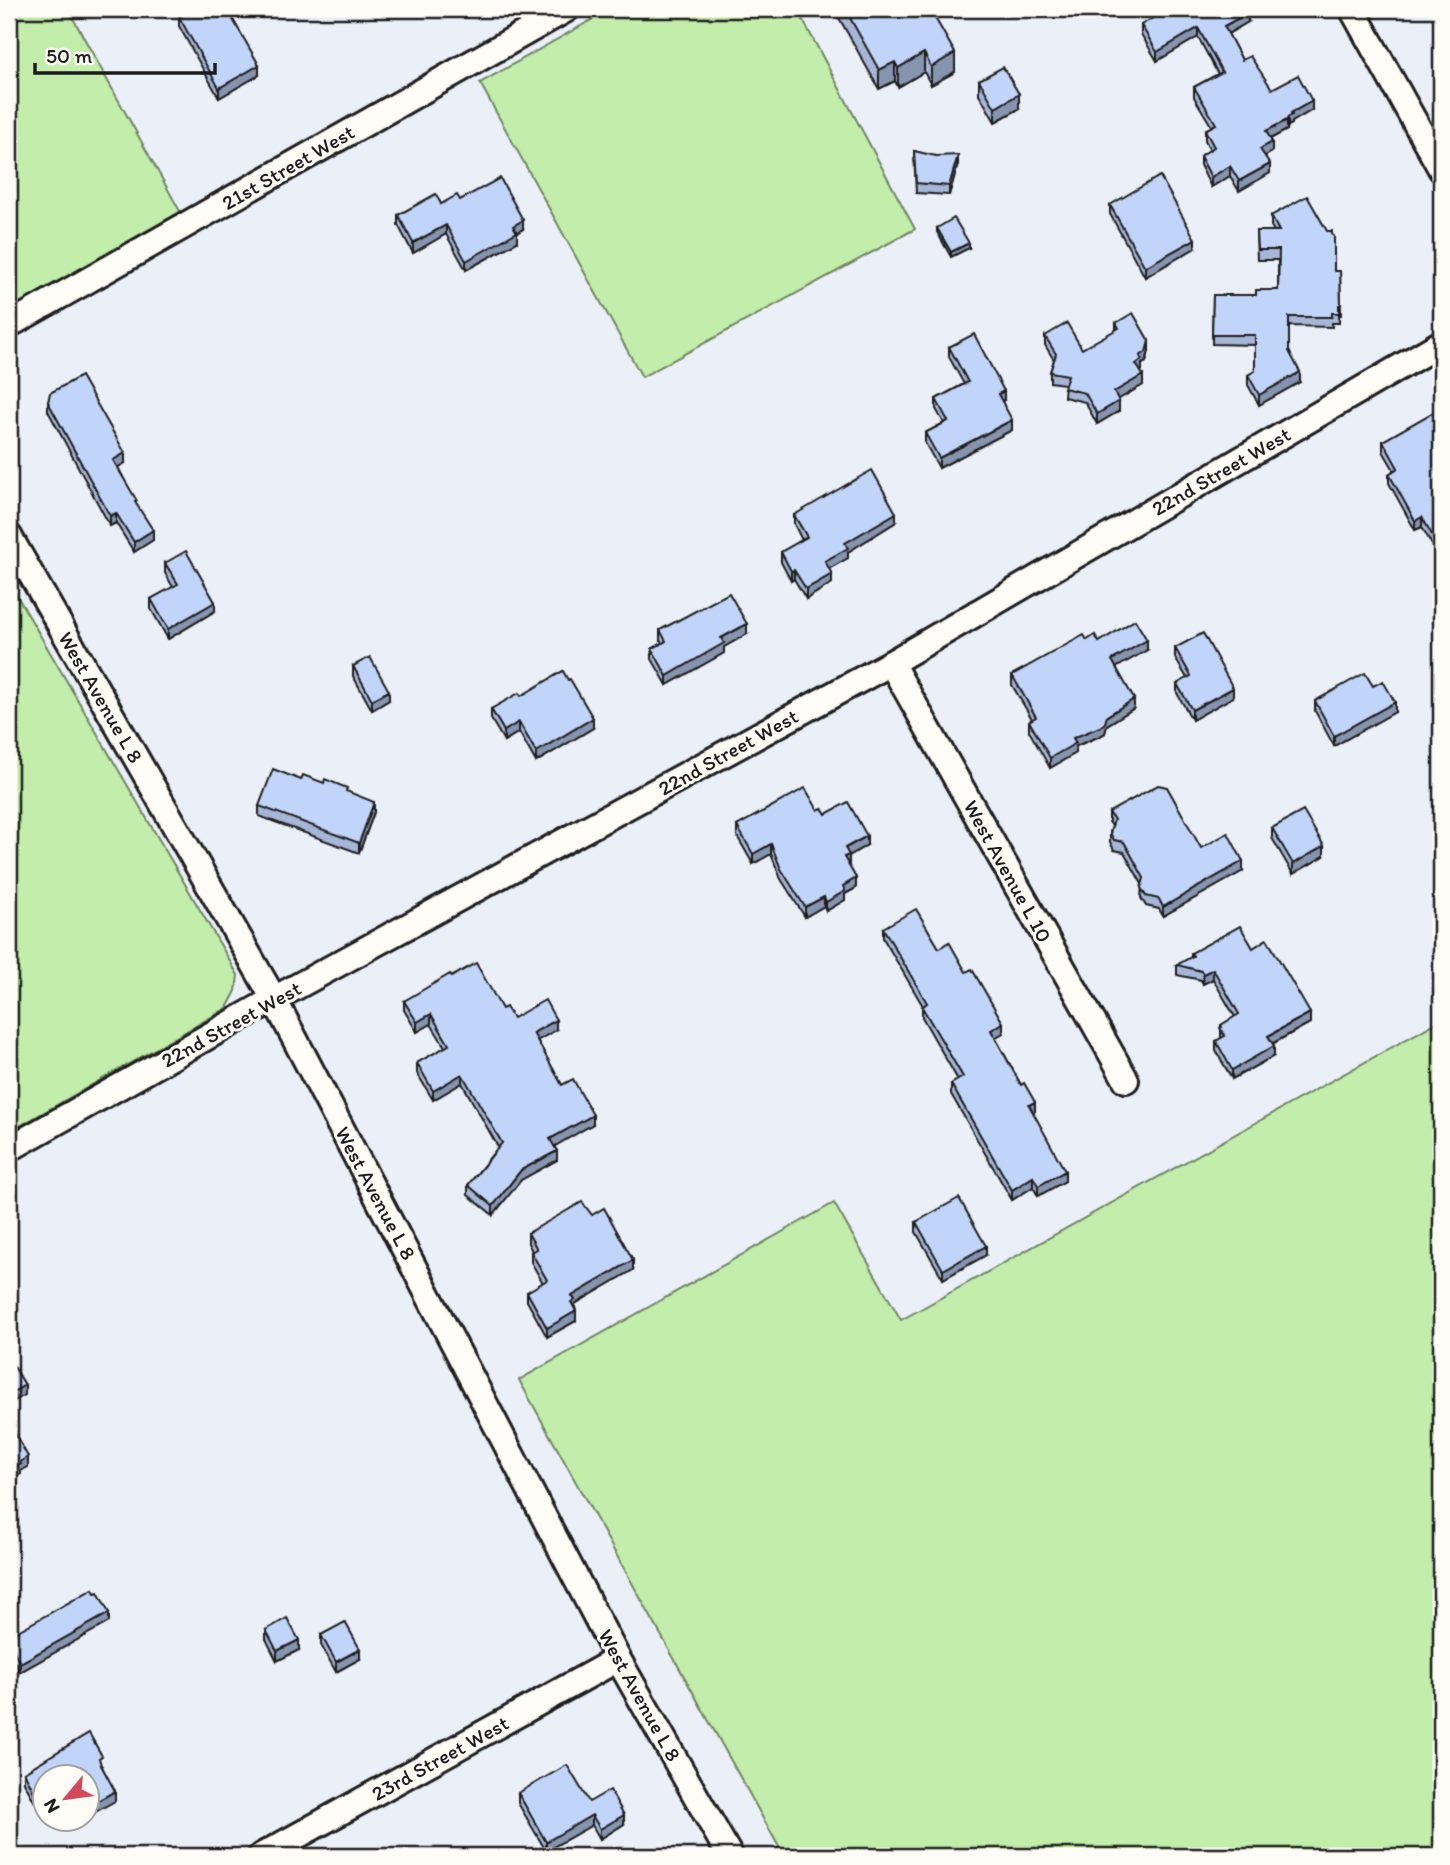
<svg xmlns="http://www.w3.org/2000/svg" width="1450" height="1865" font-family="Itim,sans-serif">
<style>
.green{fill:#c2edaa;stroke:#6f8463;stroke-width:2}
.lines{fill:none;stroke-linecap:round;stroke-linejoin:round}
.street-casing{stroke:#1c1c1c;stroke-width:30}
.street{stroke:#fdfcf7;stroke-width:24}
.wall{fill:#a6b6d6;stroke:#1c1c1c;stroke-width:2}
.shaded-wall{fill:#8794ae;stroke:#1c1c1c;stroke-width:2}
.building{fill:#c1d4f9;stroke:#1c1c1c;stroke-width:2}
.labels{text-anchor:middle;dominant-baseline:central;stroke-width:6;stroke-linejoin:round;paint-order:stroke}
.street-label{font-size:21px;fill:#1c1c1c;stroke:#fdfcf7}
</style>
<rect width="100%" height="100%" fill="#ebf0f8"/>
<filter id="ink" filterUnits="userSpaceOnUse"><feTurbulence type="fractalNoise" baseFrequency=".0143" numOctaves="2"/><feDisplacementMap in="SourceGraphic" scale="14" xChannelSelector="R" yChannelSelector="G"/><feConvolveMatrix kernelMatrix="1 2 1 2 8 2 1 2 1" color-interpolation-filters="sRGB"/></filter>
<g filter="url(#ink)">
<g class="green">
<path d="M9,9H68L181,213L9,310Z"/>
<path d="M611,9H797L915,229L642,377L480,83Z"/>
<path d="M9,582L238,975L236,991L227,1008L9,1132Z"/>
<path d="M1441,1020V1856H784L519,1380L834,1203L901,1320Z"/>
</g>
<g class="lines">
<g class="street-casing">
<g id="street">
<path d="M1352,9L1441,169"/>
<path d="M9,325L567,9"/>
<path d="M9,536L274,999L618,1659L730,1856"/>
<path d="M891,663L1126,1080"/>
<path d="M9,1149L274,999L891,663L1441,343"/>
<path d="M261,1856L618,1659"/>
</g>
</g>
<use href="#street" class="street"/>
</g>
<g class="wall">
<path d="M834,9H930L955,72L931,85L924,72L898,87L895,81L879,89Z"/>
<path d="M179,17L259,75L219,98L179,26Z"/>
<path d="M1248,22L1228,34L1242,60L1272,89L1312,110L1292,122V124L1288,126L1287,130L1270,139L1272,152L1265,156L1270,173L1239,191L1230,176L1211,187L1200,165V156L1210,150L1205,140V130L1212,127L1194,97V87L1218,74L1198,37L1157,61L1141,34V25Z"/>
<path d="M979,80L1019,109L995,122L979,94Z"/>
<path d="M914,151L958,164L949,195L916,193Z"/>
<path d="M460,200L523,229L517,233V242L466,270L446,234L413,253L398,225V215Z"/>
<path d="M1110,205L1195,248L1145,277L1110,214Z"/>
<path d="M1271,216L1334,271H1340L1341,315H1339V323H1332V327L1289,326V351L1300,382L1259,405L1248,385V375L1255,371V345L1212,344L1213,295H1256L1278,290V260H1257L1256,231H1274L1271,226Z"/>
<path d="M937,228L969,248L951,257L937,232Z"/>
<path d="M1116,323L1149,351L1146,362L1142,364V370L1141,371L1143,385L1118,399L1119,411L1097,424L1085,402L1064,397L1065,384L1050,382V372L1054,360L1045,345V336L1082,349L1116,330Z"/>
<path d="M949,347L1004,400L1002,401L1012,430L939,468L925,443V433L944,423L936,409V399L964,384L949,357Z"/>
<path d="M48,402L125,463L118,467L137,506L153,540L134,552L116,523L110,526L48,411Z"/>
<path d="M1441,408V561L1422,527L1415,530L1389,483V474L1394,470L1383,451V441Z"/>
<path d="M794,515L896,522L848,552V558L829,568L832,583L806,599L794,579L791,581L781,562V552L802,540L794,524Z"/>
<path d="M165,563L215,611L168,639L151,609V599L173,587L165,573Z"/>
<path d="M660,630L747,634L724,647V653L667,685L652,659V649L662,643L660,640Z"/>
<path d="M1087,640L1147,650L1116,667L1134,708L1107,725L1105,733L1100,736L1076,746V753L1050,768L1029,731V721L1032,719L1012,685V675Z"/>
<path d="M1175,648L1233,697L1192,720L1177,693V684L1187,678L1175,658Z"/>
<path d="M353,666L389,700L372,710L353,676Z"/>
<path d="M1373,686L1395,712L1334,746L1315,711V701Z"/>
<path d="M521,696L593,728L536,762L519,732L504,741L491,719V709Z"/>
<path d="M301,780L347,792L374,812L359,853L259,816V806Z"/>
<path d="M818,810L826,814L867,845L849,856L848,865L856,888L845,894V900L826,911L824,906L805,917L781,879L771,854L753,864L737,836V826Z"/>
<path d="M1109,812L1201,848L1243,871L1163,916L1159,909L1146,906L1141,898L1142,884L1124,852L1114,850L1110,842V833L1112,826L1109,822Z"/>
<path d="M1272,828L1324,856L1293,874L1272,838Z"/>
<path d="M883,928L939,948L1003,1033L995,1037L1035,1111L1033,1113L1065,1181L1038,1196L1033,1187L1012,1200L951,1094V1084L958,1080L922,1017V1007L923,1006L883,938Z"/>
<path d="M1253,948L1310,1023L1272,1044L1274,1056L1232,1079L1216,1051V1041L1221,1039V1025L1235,1017L1213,979L1203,984L1201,980L1177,975V965L1191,957V953Z"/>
<path d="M451,977L502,1009L513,1018L556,1030L537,1040L562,1085L593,1124L554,1146L557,1160L521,1180L493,1215L468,1195V1185L498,1147L462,1083L433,1100L417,1073V1063L445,1047L431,1024L417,1032L404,1010V1001Z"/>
<path d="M916,1222L986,1255L943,1279L916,1232Z"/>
<path d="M528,1233L633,1270L575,1304L576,1321L547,1337L527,1301V1292L543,1283L531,1262V1252L532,1251L528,1243Z"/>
<path d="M109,1622L20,1672L9,1652V1636Z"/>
<path d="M266,1630L299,1650L277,1661L266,1639Z"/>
<path d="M321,1635L360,1659L336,1672L321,1645Z"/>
<path d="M102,1766L115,1801L88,1777H46V1795L34,1801L24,1782V1772Z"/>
<path d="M518,1793L589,1802L624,1824L600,1839L592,1825L546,1851L518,1803Z"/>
</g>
<g class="shaded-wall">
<path d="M1248,13V22L1224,36V26Z"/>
<path d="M1198,28V37L1157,61V52Z"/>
<path d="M924,53V72L898,87V68Z"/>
<path d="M955,53V72L931,85V67Z"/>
<path d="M895,62V81L879,89V70Z"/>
<path d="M259,65V75L219,98V88Z"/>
<path d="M1019,94V109L995,122V108Z"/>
<path d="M1312,101V110L1292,122V124L1288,126V117L1291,113Z"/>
<path d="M1287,120V130L1266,141V131Z"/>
<path d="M1272,142V152L1260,159V149Z"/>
<path d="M958,155V164L949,195V186Z"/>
<path d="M1270,164V173L1239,191V181Z"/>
<path d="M1230,166V176L1211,187V177Z"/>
<path d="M523,220V229L517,233V242L466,270V261L513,226Z"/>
<path d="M446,225V234L413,253V243Z"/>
<path d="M1195,239V248L1145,277V267Z"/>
<path d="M969,243V248L951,257V252Z"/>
<path d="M1149,341V351L1146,362L1142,364V370L1136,374V364Z"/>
<path d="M1300,372V382L1259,405V395Z"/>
<path d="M1143,375V385L1114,402V392Z"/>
<path d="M1004,391V400L998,403V394Z"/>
<path d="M1119,401V411L1097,424V414Z"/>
<path d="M1012,420V430L939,468V458Z"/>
<path d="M125,453V463L113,470V460Z"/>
<path d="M116,513V523L110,526V516Z"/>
<path d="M896,513V522L848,552V558L825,571V561L845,543Z"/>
<path d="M1422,517V527L1415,530V521Z"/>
<path d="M153,530V540L134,552V542Z"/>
<path d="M794,570V579L791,581V571Z"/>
<path d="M832,574V583L806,599V589Z"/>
<path d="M215,602V611L168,639V629Z"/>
<path d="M747,624V634L724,647V653L667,685V676L721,638Z"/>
<path d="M1147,640V650L1112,670V660Z"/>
<path d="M1233,688V697L1192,720V710Z"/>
<path d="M389,691V700L372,710V700Z"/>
<path d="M1134,699V708L1107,725L1105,733L1100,736L1076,746V753L1050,768V758L1073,738Z"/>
<path d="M1395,702V712L1334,746V736Z"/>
<path d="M593,718V728L536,762V752Z"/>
<path d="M519,722V732L504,741V731Z"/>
<path d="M374,802V812L359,853V843Z"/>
<path d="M867,836V845L849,856V864L844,867L845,848Z"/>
<path d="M771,844V854L753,864V854Z"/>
<path d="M1324,846V856L1293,874V864Z"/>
<path d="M1243,861V871L1163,916V907Z"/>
<path d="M856,878V888L845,894V900L826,911V902L843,886Z"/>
<path d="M824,897V906L805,917V907Z"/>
<path d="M1213,969V979L1203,984V974Z"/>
<path d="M1310,1013V1023L1268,1046V1036Z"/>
<path d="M431,1014V1024L417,1032V1022Z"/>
<path d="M556,1020V1030L533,1043V1033Z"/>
<path d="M1003,1023V1033L991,1040V1030Z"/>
<path d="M1274,1046V1056L1232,1079V1070Z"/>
<path d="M462,1074V1083L433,1100V1091Z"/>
<path d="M1035,1102V1111L1029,1115V1105Z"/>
<path d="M593,1115V1124L550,1149V1139Z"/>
<path d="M557,1151V1160L521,1180L493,1215V1206L521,1170Z"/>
<path d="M1065,1171V1181L1038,1196V1186Z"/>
<path d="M1033,1177V1187L1012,1200V1190Z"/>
<path d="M986,1246V1255L943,1279V1270Z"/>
<path d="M633,1260V1270L575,1304V1309L571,1302L572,1296Z"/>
<path d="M576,1311V1321L547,1337V1328Z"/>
<path d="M25,1385V1395L9,1404V1394Z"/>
<path d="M13,1418V1427L9,1430V1420Z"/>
<path d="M28,1457V1467L21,1471V1474L9,1481V1471L20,1462Z"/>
<path d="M109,1613V1622L20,1672V1663Z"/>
<path d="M299,1640V1650L277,1661V1651Z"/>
<path d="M360,1649V1659L336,1672V1662Z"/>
<path d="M46,1786V1795L34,1801V1792Z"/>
<path d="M115,1791V1801L88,1816V1806Z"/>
<path d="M592,1815V1825L546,1851V1842Z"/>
<path d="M624,1815V1824L600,1839V1829Z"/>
</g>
<g class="building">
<path d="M193,9H227L259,65L219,88L179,17Z"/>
<path d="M845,9H930L955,53L931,67L924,53L898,68L895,62L879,70Z"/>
<path d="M1168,9H1246L1248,13L1224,26L1242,60L1250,56L1272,89L1298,75L1312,101L1291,113L1292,115L1288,117L1287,120L1266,131L1272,142L1260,149L1270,164L1239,181L1230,166L1211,177L1200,156L1214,147L1205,130L1216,124L1194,87L1222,72L1198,28L1157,52L1141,25Z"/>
<path d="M1003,67L1019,94L995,108L979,80Z"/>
<path d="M914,151L936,156L958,155L949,186L916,183Z"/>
<path d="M1160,176L1195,239L1145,267L1110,205Z"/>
<path d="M500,178L523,220L513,226L517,232L466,261L446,225L413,243L398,215L436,194L441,204L457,195L460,200Z"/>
<path d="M1307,196L1327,231H1332V235L1334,236V271H1340L1341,305H1339V313H1332V317H1289V351L1300,372L1259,395L1248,375L1255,371V335H1212L1213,295H1256V290H1278L1279,250H1257L1256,231H1279L1271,216Z"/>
<path d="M954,218L969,243L951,252L937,228Z"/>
<path d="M1133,313L1149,341L1146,352L1140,356L1142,360L1136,364L1143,375L1114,392L1119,401L1097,414L1085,393L1064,388L1068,375L1050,372L1056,354L1045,336L1067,323L1082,349L1119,328L1116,323Z"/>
<path d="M974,334L1004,391L998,394L1012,420L939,458L925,433L948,421L936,399L968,382L949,347Z"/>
<path d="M81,376L125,453L113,460L137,501L135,502L153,530L134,542L116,513L110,516L48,402L50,393Z"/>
<path d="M1441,408V551L1422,517L1415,521L1389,474L1398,468L1383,441Z"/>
<path d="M872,470L896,513L845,543L848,548L825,561L832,574L806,589L794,570L791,571L781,552L807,537L794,515Z"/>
<path d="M186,551L215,602L168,629L151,599L178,584L165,563Z"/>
<path d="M729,593L747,624L721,638L724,643L667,676L652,649L666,641L660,630Z"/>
<path d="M1135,620L1147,640L1112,660L1134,699L1107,716L1105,723L1100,727L1073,738L1076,743L1050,758L1029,721L1036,717L1012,675L1084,635L1087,640L1095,635L1099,642Z"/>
<path d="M1203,633L1233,688L1192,710L1177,684L1191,676L1175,648Z"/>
<path d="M370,657L389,691L372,700L353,666Z"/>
<path d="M563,671L568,680L570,679L593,718L536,752L519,722L504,731L491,709L519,693L521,696Z"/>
<path d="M1365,673L1373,686L1383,681L1395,702L1334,736L1315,701Z"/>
<path d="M273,769L301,780L303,775L324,783L325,779L347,788L346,791L374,802L359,843L259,806Z"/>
<path d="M1158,785L1167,787L1201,848L1228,833L1243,861L1163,907L1159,899L1146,896L1141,888L1144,878L1124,842L1114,840L1110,833L1114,820L1109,812Z"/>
<path d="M805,788L818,810L822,808L826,814L848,802L867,836L845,848L849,855L844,857L856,878L843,886L845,891L826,902L824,897L805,907L781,869L771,844L753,854L737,826Z"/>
<path d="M1303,811L1324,846L1293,864L1272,828Z"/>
<path d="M916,909L939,948L949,942L966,972L972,969L1003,1023L991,1030L1021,1085L1024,1083L1035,1102L1029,1105L1065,1171L1038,1186L1033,1177L1012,1190L951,1084L963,1077L922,1007L927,1003L883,928Z"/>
<path d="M1240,926L1253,948L1267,939L1310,1013L1268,1036L1274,1046L1232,1070L1216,1041L1225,1036L1220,1028L1222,1027L1221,1025L1239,1014L1213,969L1203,974L1201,971L1177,965L1193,956L1191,953Z"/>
<path d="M476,963L502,1009L506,1007L513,1018L545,1000L556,1020L533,1033L562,1085L573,1079L593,1115L550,1139L557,1151L521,1170L493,1206L468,1185L502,1143L462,1074L433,1091L417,1063L449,1045L431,1014L417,1022L404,1001L450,974L451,977Z"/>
<path d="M959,1198L986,1246L943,1270L916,1222Z"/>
<path d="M582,1202L592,1215L604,1208L633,1260L572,1296L575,1300L571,1302L576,1311L547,1328L527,1292L547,1280L531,1252L537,1249L528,1233Z"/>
<path d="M9,1358L25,1385L9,1394Z"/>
<path d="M9,1411L13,1418L9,1420Z"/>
<path d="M9,1422L28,1457L20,1462L21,1464L9,1471Z"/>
<path d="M93,1589L95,1593L98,1592L109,1613L20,1663L9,1642V1636Z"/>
<path d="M287,1618L299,1640L277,1651L266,1630Z"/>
<path d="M345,1622L360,1649L336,1662L321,1635Z"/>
<path d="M89,1733L102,1756L99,1758L101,1765L115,1791L88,1806V1777H46V1786L34,1792L24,1772Z"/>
<path d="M567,1765L589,1802L610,1790L624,1815L600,1829L592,1815L546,1842L518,1793Z"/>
</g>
</g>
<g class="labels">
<g class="street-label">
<text transform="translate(288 167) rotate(-30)">21st Street West</text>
<text transform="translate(1221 471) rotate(-30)">22nd Street West</text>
<text transform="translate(101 697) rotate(60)">West Avenue L 8</text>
<text transform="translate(728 752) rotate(-29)">22nd Street West</text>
<text transform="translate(1008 871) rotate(61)">West Avenue L 10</text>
<text transform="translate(231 1024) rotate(-29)">22nd Street West</text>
<text transform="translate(376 1193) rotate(62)">West Avenue L 8</text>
<text transform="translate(640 1695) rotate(61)">West Avenue L 8</text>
<text transform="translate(440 1758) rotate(-29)">23rd Street West</text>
</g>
</g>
<rect width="1450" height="1865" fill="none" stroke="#fdfcf7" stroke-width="35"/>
<rect x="18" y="18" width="1415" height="1830" fill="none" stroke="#1c1c1c" stroke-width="2.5" filter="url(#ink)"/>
<g transform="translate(66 1798) rotate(241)"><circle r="33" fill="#fdfcf7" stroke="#a3a29f" stroke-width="2"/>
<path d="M0-5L12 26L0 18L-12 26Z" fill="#d1495b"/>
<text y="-10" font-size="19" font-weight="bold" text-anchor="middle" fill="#1c1c1c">N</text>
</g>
<path d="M35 63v10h180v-10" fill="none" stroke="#1c1c1c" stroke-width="3.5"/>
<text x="46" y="63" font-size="21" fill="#1c1c1c" stroke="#fdfcf7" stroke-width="5" paint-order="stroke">50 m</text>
</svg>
